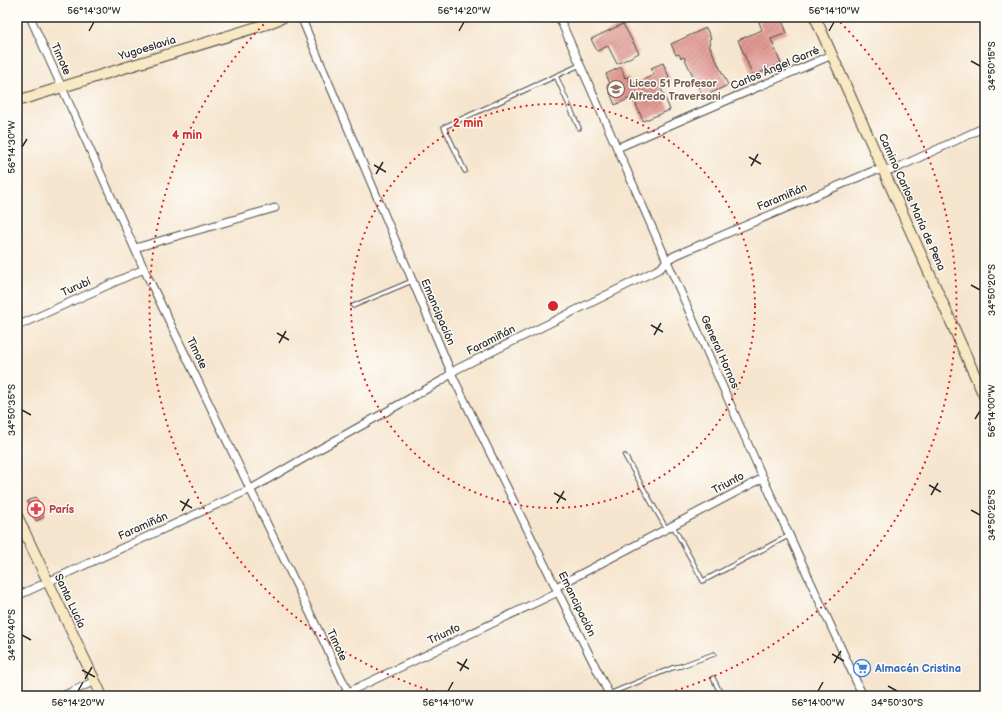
<svg xmlns="http://www.w3.org/2000/svg" width="1002" height="713" font-family="'Balsamiq Sans',sans-serif">
<style>
.building{fill:url(#building-hatch)}
.lines{fill:none;stroke-linecap:round;stroke-linejoin:round}
.lane-casing{stroke:#494743;stroke-width:5.5}
.street-casing{stroke:#494743;stroke-width:9}
.secondary-casing{stroke:#494743;stroke-width:12}
.lane{stroke:#fff;stroke-width:3.5}
.street{stroke:#fff;stroke-width:7}
.secondary{stroke:#f8e8c3;stroke-width:10}
.ticks{fill:none;stroke:#2b2b2b;stroke-width:1.5}
.ring{fill:none;stroke:#d62828;stroke-width:2;stroke-dasharray:2 4}
.labels{text-anchor:middle;dominant-baseline:central;stroke-width:3;stroke-linejoin:round;paint-order:stroke}
.street-label{font-size:11px;fill:#2b2b2b;stroke:#fdfcf7}
.education-label{font-size:11px;font-weight:bold;fill:#785e54;stroke:#fdfcf7;text-anchor:start}
.health-label{font-size:11px;font-weight:bold;fill:#be3a42;stroke:#fdfcf7;text-anchor:start}
.shop-label{font-size:11px;font-weight:bold;fill:#366cbe;stroke:#fdfcf7;text-anchor:start}
.centre{fill:#d62828;stroke:#fdfcf7;stroke-width:2}
.ring-label{font-size:12px;text-anchor:middle;font-weight:bold;fill:#d62828;stroke:#fdfcf7;stroke-width:3;stroke-linejoin:round;paint-order:stroke}
.neatline{fill:none;stroke:#2b2b2b;stroke-width:1.5}
.ticks-label{font-size:10px;text-anchor:middle;fill:#2b2b2b}
</style>
<defs>
<pattern id="building-hatch" width="6" height="6" patternUnits="userSpaceOnUse"><rect width="6" height="6" fill="#e19790"/><path d="M-1 1l2-2M0 6l6-6M5 7l2-2" fill="none" stroke="#b77b76"/></pattern>
</defs>
<rect width="100%" height="100%" fill="#fdfcf7"/>
<filter id="ink" filterUnits="userSpaceOnUse"><feTurbulence type="fractalNoise" baseFrequency=".025" numOctaves="2"/><feDisplacementMap in="SourceGraphic" scale="8" xChannelSelector="R" yChannelSelector="G"/><feConvolveMatrix kernelMatrix="1 2 1 2 8 2 1 2 1" color-interpolation-filters="sRGB"/></filter>
<filter id="wash" filterUnits="userSpaceOnUse"><feTurbulence type="fractalNoise" baseFrequency=".012" numOctaves="4" result="noise"/><feDisplacementMap in="SourceGraphic" scale="16" xChannelSelector="R" yChannelSelector="G"/><feGaussianBlur stdDeviation="0.9" result="paint"/><feColorMatrix in="noise" values="0 0 0 0 0 0 0 0 0 0 0 0 0 0 0 0 0 1.4 0 .05"/><feComposite in="paint" operator="in"/></filter>
<g filter="url(#wash)">
<rect width="100%" height="100%" fill="#f6e5ce"/>
<g id="blocks">
<g class="building">
<path d="M759,17H781L787,33L771,39L781,64L753,76L738,40L762,30L759,22L761,21Z"/>
<path d="M623,24L639,53L617,64L608,46L597,51L591,39Z"/>
<path d="M706,28L711,38L709,39L711,44L709,45L728,85L703,97L684,57L681,58L679,54L676,55L671,44Z"/>
<path d="M663,63L671,81L660,85L670,110L643,121L633,97L615,105L607,85L610,84L606,74L621,67L625,78L628,77L631,85L654,75L651,68Z"/>
<path d="M36,497L44,517L36,521L27,501Z"/>
</g>
</g>
</g>
<g filter="url(#ink)">
<use href="#blocks" fill-opacity="0" stroke="#494743" stroke-width="1"/>
<g class="lines">
<g class="lane-casing">
<g id="lane">
<path d="M556,76L579,128"/>
<path d="M465,171L444,127L580,65"/>
<path d="M353,306L412,281"/>
<path d="M625,456L666,528"/>
<path d="M673,526L703,581L790,535"/>
<path d="M713,678L722,696"/>
<path d="M609,694L672,668L681,666L714,654"/>
</g>
</g>
<g class="street-casing">
<g id="street">
<path d="M30,17L144,269L350,696"/>
<path d="M301,17L454,379L558,592L610,696"/>
<path d="M559,17L763,478L863,696"/>
<path d="M617,148L832,55"/>
<path d="M135,248L275,208"/>
<path d="M17,326L144,269"/>
<path d="M556,587L763,478"/>
<path d="M17,596L251,489L318,450L441,381L457,369L661,268L667,260L674,256L873,171L890,170L897,168L985,127"/>
<path d="M62,696L95,681"/>
<path d="M340,696L558,592"/>
</g>
</g>
<g class="secondary-casing">
<g id="secondary">
<path d="M815,17L985,398"/>
<path d="M17,101L267,24L284,17"/>
<path d="M17,516L102,696"/>
</g>
</g>
<use href="#lane" class="lane"/>
<use href="#street" class="street"/>
<use href="#secondary" class="secondary"/>
</g>
</g>
<path class="ticks" d="M89,31L94,22M459,31L464,22M829,31L834,22M971,61L980,66M22,147L27,139M749,157L761,164M374,165L386,172M751,166L758,154M376,174L383,162M971,285L980,290M651,325L663,332M277,333L289,340M654,335L661,323M279,343L286,331M22,410L31,415M975,419L980,411M929,485L941,492M554,493L566,500M931,495L938,483M180,501L192,508M557,503L564,491M971,510L980,515M182,511L189,499M22,635L31,640M832,654L844,661M457,662L469,669M834,663L841,651M82,670L95,677M460,671L467,659M85,679L92,667M888,686L897,691M78,691L83,682M448,691L453,682M818,691L823,682"/>
<g class="ring">
<circle cx="553" cy="306" r="202"/>
<path d="M445 695A404 404 0 0 1 270 18M836 18A404 404 0 0 1 661 695"/>
</g>
<defs>
<g id="school-ring" transform="scale(0.9)"><circle r="9.5" fill="#fdfcf7" stroke="#8d6e63" stroke-width="1.5"/><path d="M0-5L7-2L0 1L-7-2ZM-4 1L0 2.5L4 1V4Q0 6-4 4Z" fill="#8d6e63"/></g>
<g id="pharmacy-ring" transform="scale(0.9)"><circle r="9.5" fill="#fdfcf7" stroke="#e0444e" stroke-width="1.5"/><path d="M-2-6h4v4h4v4h-4v4h-4v-4h-4v-4h4Z" fill="#e0444e"/></g>
<g id="supermarket-ring" transform="scale(0.9)"><circle r="9.5" fill="#fdfcf7" stroke="#3f7fe0" stroke-width="1.5"/><path d="M-6-5.5h2.5l.6 2H6L4.5 2H-2.5L-4.4-4H-6ZM-1.5 3.2a1.3 1.3 0 1 0 .1 0ZM3 3.2a1.3 1.3 0 1 0 .1 0Z" fill="#3f7fe0"/></g>
</defs>
<g fill-rule="evenodd">
<use href="#school-ring" x="616" y="89"/>
<use href="#pharmacy-ring" x="36" y="509"/>
<use href="#supermarket-ring" x="862" y="668"/>
</g>
<g class="labels">
<g class="street-label">
<text transform="translate(147 48) rotate(-17)">Yugoeslavia</text>
<text transform="translate(61 59) rotate(66)">Timote</text>
<text transform="translate(775 68) rotate(-23)">Carlos Ángel Garré</text>
<text transform="translate(782 197) rotate(-23)">Faramiñán</text>
<text transform="translate(912 202) rotate(66)">Camino Carlos María de Pena</text>
<text transform="translate(76 287) rotate(-24)">Turubí</text>
<text transform="translate(438 312) rotate(67)">Emancipación</text>
<text transform="translate(491 340) rotate(-27)">Faramiñán</text>
<text transform="translate(720 352) rotate(66)">General Hornos</text>
<text transform="translate(197 353) rotate(64)">Timote</text>
<text transform="translate(728 483) rotate(-28)">Triunfo</text>
<text transform="translate(143 526) rotate(-24)">Faramiñán</text>
<text transform="translate(70 601) rotate(65)">Santa Lucía</text>
<text transform="translate(577 604) rotate(64)">Emancipación</text>
<text transform="translate(444 634) rotate(-25)">Triunfo</text>
<text transform="translate(337 645) rotate(65)">Timote</text>
</g>
<g class="education-label">
<text x="629" y="83">Liceo 51 Profesor<tspan x="629" dy="13">Alfredo Traversoni</tspan></text>
</g>
<g class="health-label">
<text x="49" y="509">París</text>
</g>
<g class="shop-label">
<text x="875" y="668">Almacén Cristina</text>
</g>
</g>
<circle cx="553" cy="306" r="6" class="centre"/>
<g class="ring-label">
<text x="468" y="127">2 min</text>
<text x="187" y="139">4 min</text>
</g>
<rect width="1002" height="713" fill="none" stroke="#fdfcf7" stroke-width="44"/>
<rect x="22" y="22" width="958" height="669" class="neatline"/>
<g class="ticks-label">
<text x="94" y="14">56°14'30"W</text>
<text x="464" y="14">56°14'20"W</text>
<text x="834" y="14">56°14'10"W</text>
<text transform="translate(991 66) rotate(-90)" y="4">34°50'15"S</text>
<text transform="translate(11 147) rotate(-90)" y="4">56°14'30"W</text>
<text transform="translate(991 290) rotate(-90)" y="4">34°50'20"S</text>
<text transform="translate(11 410) rotate(-90)" y="4">34°50'35"S</text>
<text transform="translate(991 411) rotate(-90)" y="4">56°14'00"W</text>
<text transform="translate(991 515) rotate(-90)" y="4">34°50'25"S</text>
<text transform="translate(11 635) rotate(-90)" y="4">34°50'40"S</text>
<text x="78" y="706">56°14'20"W</text>
<text x="448" y="706">56°14'10"W</text>
<text x="818" y="706">56°14'00"W</text>
<text x="897" y="706">34°50'30"S</text>
</g>
</svg>
